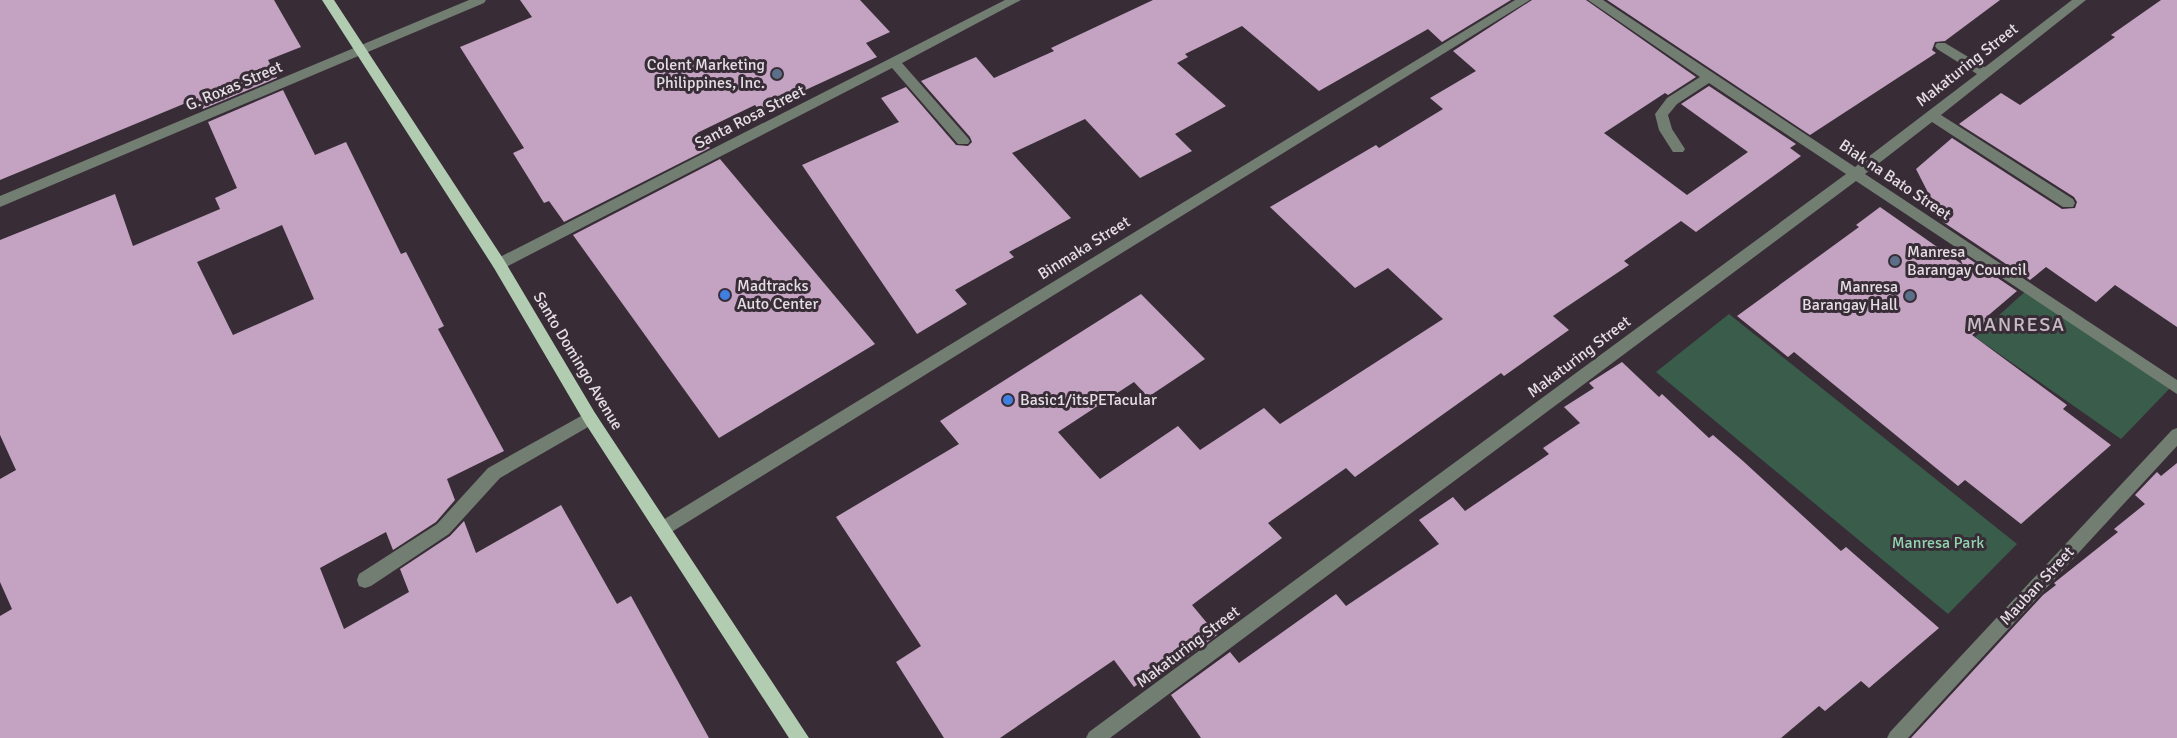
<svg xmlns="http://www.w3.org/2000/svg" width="2177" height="738" font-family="Signika,sans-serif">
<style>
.green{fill:#3a5c4a}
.building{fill:#c3a3c1;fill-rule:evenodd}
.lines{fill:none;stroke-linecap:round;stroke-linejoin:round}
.minor{fill:#727e72;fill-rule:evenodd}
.major{fill:#b1ccb1;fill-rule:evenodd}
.service-dot{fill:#5c6f8a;stroke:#382d37;stroke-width:2}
.shop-dot{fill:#3f7fe0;stroke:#382d37;stroke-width:2}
.labels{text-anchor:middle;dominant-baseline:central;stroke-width:6;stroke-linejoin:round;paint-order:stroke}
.poi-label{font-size:16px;fill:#e5dee5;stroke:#382d37;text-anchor:start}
.street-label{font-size:16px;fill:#e5dee5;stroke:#382d37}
.park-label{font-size:16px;fill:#91d4af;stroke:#382d37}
.quarter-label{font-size:20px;letter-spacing:1.5px;fill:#c7bac6;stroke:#382d37}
</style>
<rect width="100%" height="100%" fill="#382d37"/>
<g class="green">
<path d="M2028,289L2172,386L2121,439L1975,337Z"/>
<path d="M1729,314L2017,544L1948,614L1656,372Z"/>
</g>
<g class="building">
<path d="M0,0H274L301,47L268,60L277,78L203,109L198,98L0,180Z"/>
<path d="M520,0H860L890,32L866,43L877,57L760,111L755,105L697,133L710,148L564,222L549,201L544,203L513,153L524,148L460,47L532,17Z"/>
<path d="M1153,0H1511L1442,42L1428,29L1319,91L1242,26L1185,54L1188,57L1177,63L1226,106L1175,134L1192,151L1140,178L1085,119L1012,153L1071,218L1009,252L1014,257L955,290L967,304L917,334L802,165L899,122L881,98L906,87L956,145L968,146L972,142L970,137L921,81L976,57L994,78L1054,51L1051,48Z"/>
<path d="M1532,0H1586L1696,77L1668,95L1665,93L1604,133L1687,195L1748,152L1681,104L1709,86L1796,144L1790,148L1801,156L1696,232L1681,221L1624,261L1629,265L1553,316L1569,330L1504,376L1501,373L1355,477L1346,468L1268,523L1282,538L1192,605L1217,635L1159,678L1155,672L1134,687L1114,660L1000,738H944L896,662L921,646L836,517L959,444L940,421L1141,294L1205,359L1148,397L1134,382L1058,432L1100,479L1178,426L1200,450L1264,408L1280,424L1443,319L1388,268L1355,288L1270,207L1376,145L1379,148L1443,109L1430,98L1476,71L1453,51Z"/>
<path d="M1607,0H2000L1945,41L1935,42L1932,50L1936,53L1810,135Z"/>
<path d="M2161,0H2177V327L2115,285L2096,302L2046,267L2030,280L1943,222L1916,169L1952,138L2062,209L2075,208L2077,202L2074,197L1959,124L2001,93L2020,105L2115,37L2111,35Z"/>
<path d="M283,90L315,155L346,142L401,254L406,252L444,326L438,329L504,451L447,479L455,500L436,522L393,550L386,532L320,568L344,629L409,592L400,569L450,536L464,521L476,553L561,505L617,604L631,596L709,738H0V616L12,609L0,582V479L16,470L0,435V240L115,194L133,246L220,209L215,198L237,188L208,122ZM282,225L314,299L233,335L197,262Z"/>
<path d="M720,159L875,344L719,438L573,235Z"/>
<path d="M1880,207L1963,265L1956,250L2017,291L1984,319L1988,321L1972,335L2067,405L2063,409L2111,445L2021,524L1965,480L1958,486L1794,352L1788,357L1737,316L1859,227L1856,225Z"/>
<path d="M1622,362L1659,397L1662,394L1709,438L1713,435L1743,461L1841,551L1846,547L1939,628L1869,688L1861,681L1825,711L1819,706L1781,738H1201L1171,695L1230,652L1239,663L1336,594L1346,606L1439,544L1419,520L1453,497L1465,511L1549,454L1543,448L1580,423L1564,407L1594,388L1589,383Z"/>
<path d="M2177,463V738H1911L2043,595L2056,585L2054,583L2118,532L2114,529L2145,504L2135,495L2154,475L2157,472L2161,476Z"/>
</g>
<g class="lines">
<g class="minor">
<path d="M469,0H486L484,3L0,207V196Z"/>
<path d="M1005,0H1021L902,63L968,138L970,141L968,144H958L892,68L504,268H494L492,264L494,260Z"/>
<path d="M1515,0H1530L670,533L664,535L658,533L656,528L658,523Z"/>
<path d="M1588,0H1603L1855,167L1977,74L1937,49L1935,46L1937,43H1945L1985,67L2072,0H2086L1941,115L2073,199L2075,203L2073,207H2063L1932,122L1865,174L2177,380V394L1856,181L1110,738H1086L1089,732L1846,174L1709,83L1677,104L1668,115L1672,129L1685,149L1683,152H1673L1659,130L1655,114L1667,98L1700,77Z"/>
<path d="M590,411L595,413L598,418L595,423L500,478L449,534L371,586L365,588L359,586L357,580L359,574L437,524L488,468Z"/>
<path d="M2177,428V446L1908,738H1887L1890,732L2172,430Z"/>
</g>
<path class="major" d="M322,0H334L504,260L595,413L809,738H789L585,423L494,268Z"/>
</g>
<g class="service-dot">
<circle cx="777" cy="74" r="6"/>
<circle cx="1895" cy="261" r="6"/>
<circle cx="1910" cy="296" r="6"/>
</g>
<g class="shop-dot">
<circle cx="725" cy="295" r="6"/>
<circle cx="1008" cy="400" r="6"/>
</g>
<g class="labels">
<g class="poi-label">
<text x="765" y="65" text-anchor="end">Colent Marketing<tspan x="765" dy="18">Philippines, Inc.</tspan></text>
<text x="1907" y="252">Manresa<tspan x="1907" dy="18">Barangay Council</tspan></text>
<text x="737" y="286">Madtracks<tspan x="737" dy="18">Auto Center</tspan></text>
<text x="1898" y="287" text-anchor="end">Manresa<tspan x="1898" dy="18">Barangay Hall</tspan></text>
<text x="1020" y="400">Basic1/itsPETacular</text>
</g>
<g class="street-label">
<text transform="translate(1967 65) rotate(-38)">Makaturing Street</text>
<text transform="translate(234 86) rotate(-23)">G. Roxas Street</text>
<text transform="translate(750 117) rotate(-27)">Santa Rosa Street</text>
<text transform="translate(1895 180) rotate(34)">Biak na Bato Street</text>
<text transform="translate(1084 248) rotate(-32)">Binmaka Street</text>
<text transform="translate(1579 357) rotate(-37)">Makaturing Street</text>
<text transform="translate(578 361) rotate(59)">Santo Domingo Avenue</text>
<text transform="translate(2037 586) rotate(-47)">Mauban Street</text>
<text transform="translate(1188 647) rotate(-37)">Makaturing Street</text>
</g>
<g class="park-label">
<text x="1938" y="543">Manresa Park</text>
</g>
<g class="quarter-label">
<text x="2016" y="324">MANRESA</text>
</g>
</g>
</svg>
